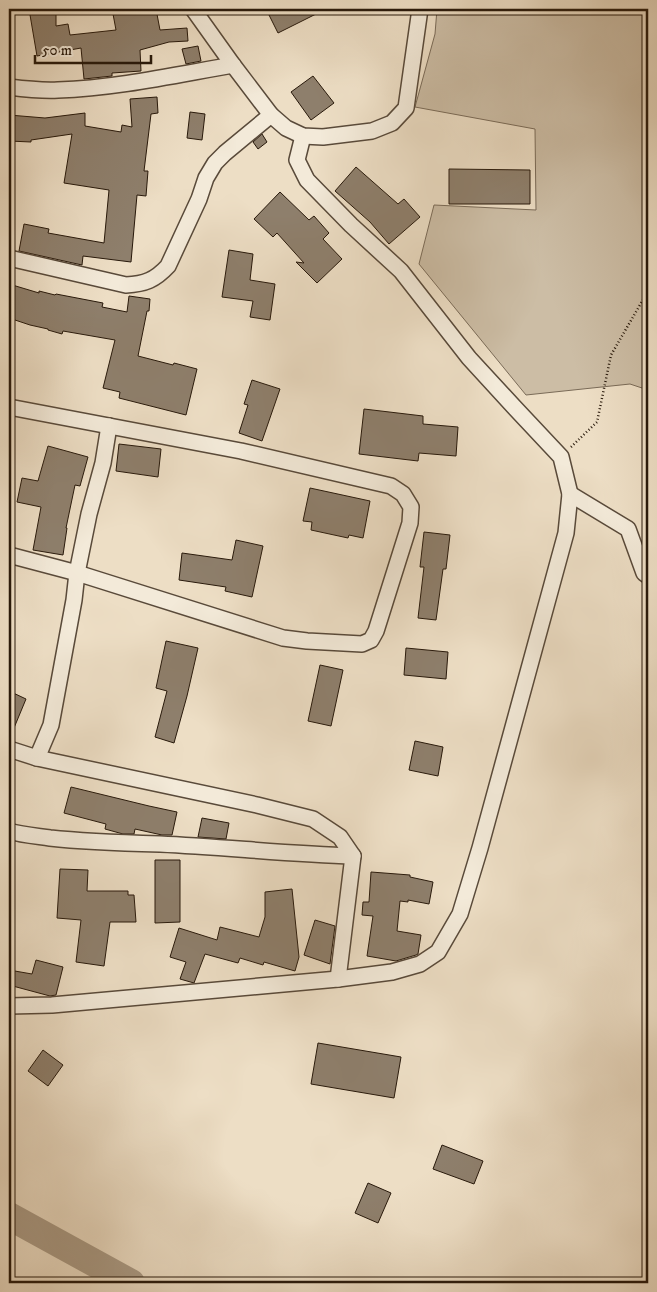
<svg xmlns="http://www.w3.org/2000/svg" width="657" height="1292" font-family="'IM FELL DW Pica',serif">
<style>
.green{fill:#ccbda5;stroke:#7a6b58}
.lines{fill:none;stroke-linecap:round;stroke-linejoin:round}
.river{stroke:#aa9b86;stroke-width:28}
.building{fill:#8e7f6c;stroke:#28190b}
.minor-casing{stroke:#594a3a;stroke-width:18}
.path{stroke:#28190b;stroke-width:2.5;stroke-dasharray:1 2.5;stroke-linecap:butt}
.minor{stroke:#f3ead9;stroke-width:15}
</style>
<rect width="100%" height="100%" fill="#eddec5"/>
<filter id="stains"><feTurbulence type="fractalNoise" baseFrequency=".004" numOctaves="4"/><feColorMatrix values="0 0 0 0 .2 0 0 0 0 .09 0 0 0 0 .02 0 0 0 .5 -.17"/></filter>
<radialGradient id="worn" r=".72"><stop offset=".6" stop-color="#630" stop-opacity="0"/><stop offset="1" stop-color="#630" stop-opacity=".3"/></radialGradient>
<path class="green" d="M437,9H648V390L630,384L526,395L419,264L434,205L536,210L535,129L415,107L435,34Z"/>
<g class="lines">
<path class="river" d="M9,1216L131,1283"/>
</g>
<g class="building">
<path d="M29,9H56V26L68,24L70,35L116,30L113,14L131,11V9H156L160,30L187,28L188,41L169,42L140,50L141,71L112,73V76L84,79L81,48L37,56Z"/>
<path d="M266,9H326L278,33Z"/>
<path d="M198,46L201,61L186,64L182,49Z"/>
<path d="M313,76L334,103L311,120L291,92Z"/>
<path d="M157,97L158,113L151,114L144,171H148L146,196L137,195L131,262L83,256L82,265L19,251L24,224L49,229L48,233L104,243L109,190L64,183L72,134L31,140V142L9,141V115L45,118L85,113V126L121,132L122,125L132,127L130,99Z"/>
<path d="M190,112L205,114L202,140L187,138Z"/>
<path d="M262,134L267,142L258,149L253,142Z"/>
<path d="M356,167L398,204L404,199L420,217L389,244L370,222L335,191Z"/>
<path d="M449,169L530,170V204H449Z"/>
<path d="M280,192L309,220L314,216L329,233L323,239L342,259L317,283L296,262L304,263L277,233L273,237L254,219Z"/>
<path d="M229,250L253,254L250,280L275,284L270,320L250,317L253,301L222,297Z"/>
<path d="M9,284L39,293V291L55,295L56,294L103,303L102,307L127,312L129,296L150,299L149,311H147L138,356L173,365L174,363L197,369L186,415L119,398L120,392L103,388L115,340L63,331L62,334L48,330V329L30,325L9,318Z"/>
<path d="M252,380L280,389L262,441L239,433L248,405L244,404Z"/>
<path d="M364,409L423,416V424L458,427L456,456L419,453L418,461L359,454Z"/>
<path d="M119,444L161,449L158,477L116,471Z"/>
<path d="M48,446L88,457L80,486L75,485L66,528H67L63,555L33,550L41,507L17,502L22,478L38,481Z"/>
<path d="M310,488L370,501L363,538L349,535L348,538L311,530L312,522L303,521Z"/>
<path d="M424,532L450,535L446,569H443L436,620L418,618L424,567H420Z"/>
<path d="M236,540L263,546L252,597L225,591L226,587L179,580L182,553L232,560Z"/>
<path d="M166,641L198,648L187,696L174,743L155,737L167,691L156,688Z"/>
<path d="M406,648L448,652L446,679L404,675Z"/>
<path d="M320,665L343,670L331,726L308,721Z"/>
<path d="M9,691L26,699L9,740Z"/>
<path d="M415,741L443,747L438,776L409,770Z"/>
<path d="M71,787L149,806L177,812L172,835H162L135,829L134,834H123L105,829L106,824L64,813Z"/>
<path d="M202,818L229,823L226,839L198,837Z"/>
<path d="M155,860H180V922L155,923Z"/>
<path d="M60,869L88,870L87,891H128V895H134L136,922H110L104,966L76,962L81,920L57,918Z"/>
<path d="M371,872L410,875V877L433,882L429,904L408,900V902L400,901L397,931L421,935L418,954L416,955L396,961L367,956L373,916L362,915L363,902H369Z"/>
<path d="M292,889L299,957L295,971L264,962L263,965L240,958L238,963L205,954L194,983L180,979L186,962L170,957L179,928L217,940L220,927L259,937L265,917V892Z"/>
<path d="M315,920L335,926L330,964L304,955Z"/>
<path d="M36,960L63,967L56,995L50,996L9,985V970L32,974Z"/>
<path d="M318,1043L401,1057L394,1098L311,1084Z"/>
<path d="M43,1050L63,1065L48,1086L28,1071Z"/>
<path d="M442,1145L483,1161L474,1184L433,1169Z"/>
<path d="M368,1183L391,1193L378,1223L355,1213Z"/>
</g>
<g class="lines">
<g class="minor-casing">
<g id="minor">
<path d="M193,9L233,65L271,115L286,128L303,136L323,137L372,131L392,123L406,108L420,9"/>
<path d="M9,87C25,89 42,91 58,90C117,88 175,75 233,65"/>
<path d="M9,258L126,285C145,284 155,280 168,266L199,199L206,178L215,163L225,153L271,115"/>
<path d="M9,407L241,451L391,486L403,494L411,507L410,523L376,631L371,640L362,644L307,641L283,638L77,573L9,555"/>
<path d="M570,494L628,529L644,573L648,576"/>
<path d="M9,749L37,758L257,805L313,819L340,837L353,856L338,979"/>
<path d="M37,758L51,725L74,600L77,573L89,514L103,463L109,426"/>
<path d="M9,831C22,835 36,836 50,838C86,842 123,843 160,844C224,847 289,854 353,856"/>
<path d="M9,1006L52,1005L338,979L392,972L420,964L438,952L460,914L480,848L566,533L570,494L561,457L515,408L469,358L401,271L351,225L307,180L297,160L303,136"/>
</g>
</g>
<path class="path" d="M571,447L597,422L611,355L648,291"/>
<use href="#minor" class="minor"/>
</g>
<rect width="657" height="1292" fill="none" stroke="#eddec5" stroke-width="30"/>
<rect x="10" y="10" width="637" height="1272" fill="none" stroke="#28190b" stroke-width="2.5"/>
<rect x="15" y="15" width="627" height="1262" fill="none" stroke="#28190b"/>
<path d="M35 55v8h116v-8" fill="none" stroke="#28190b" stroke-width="2.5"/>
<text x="42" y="55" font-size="15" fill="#28190b" stroke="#f3ead9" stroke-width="4" paint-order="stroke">50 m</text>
<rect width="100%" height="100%" filter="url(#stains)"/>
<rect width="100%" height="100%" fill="url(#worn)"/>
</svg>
